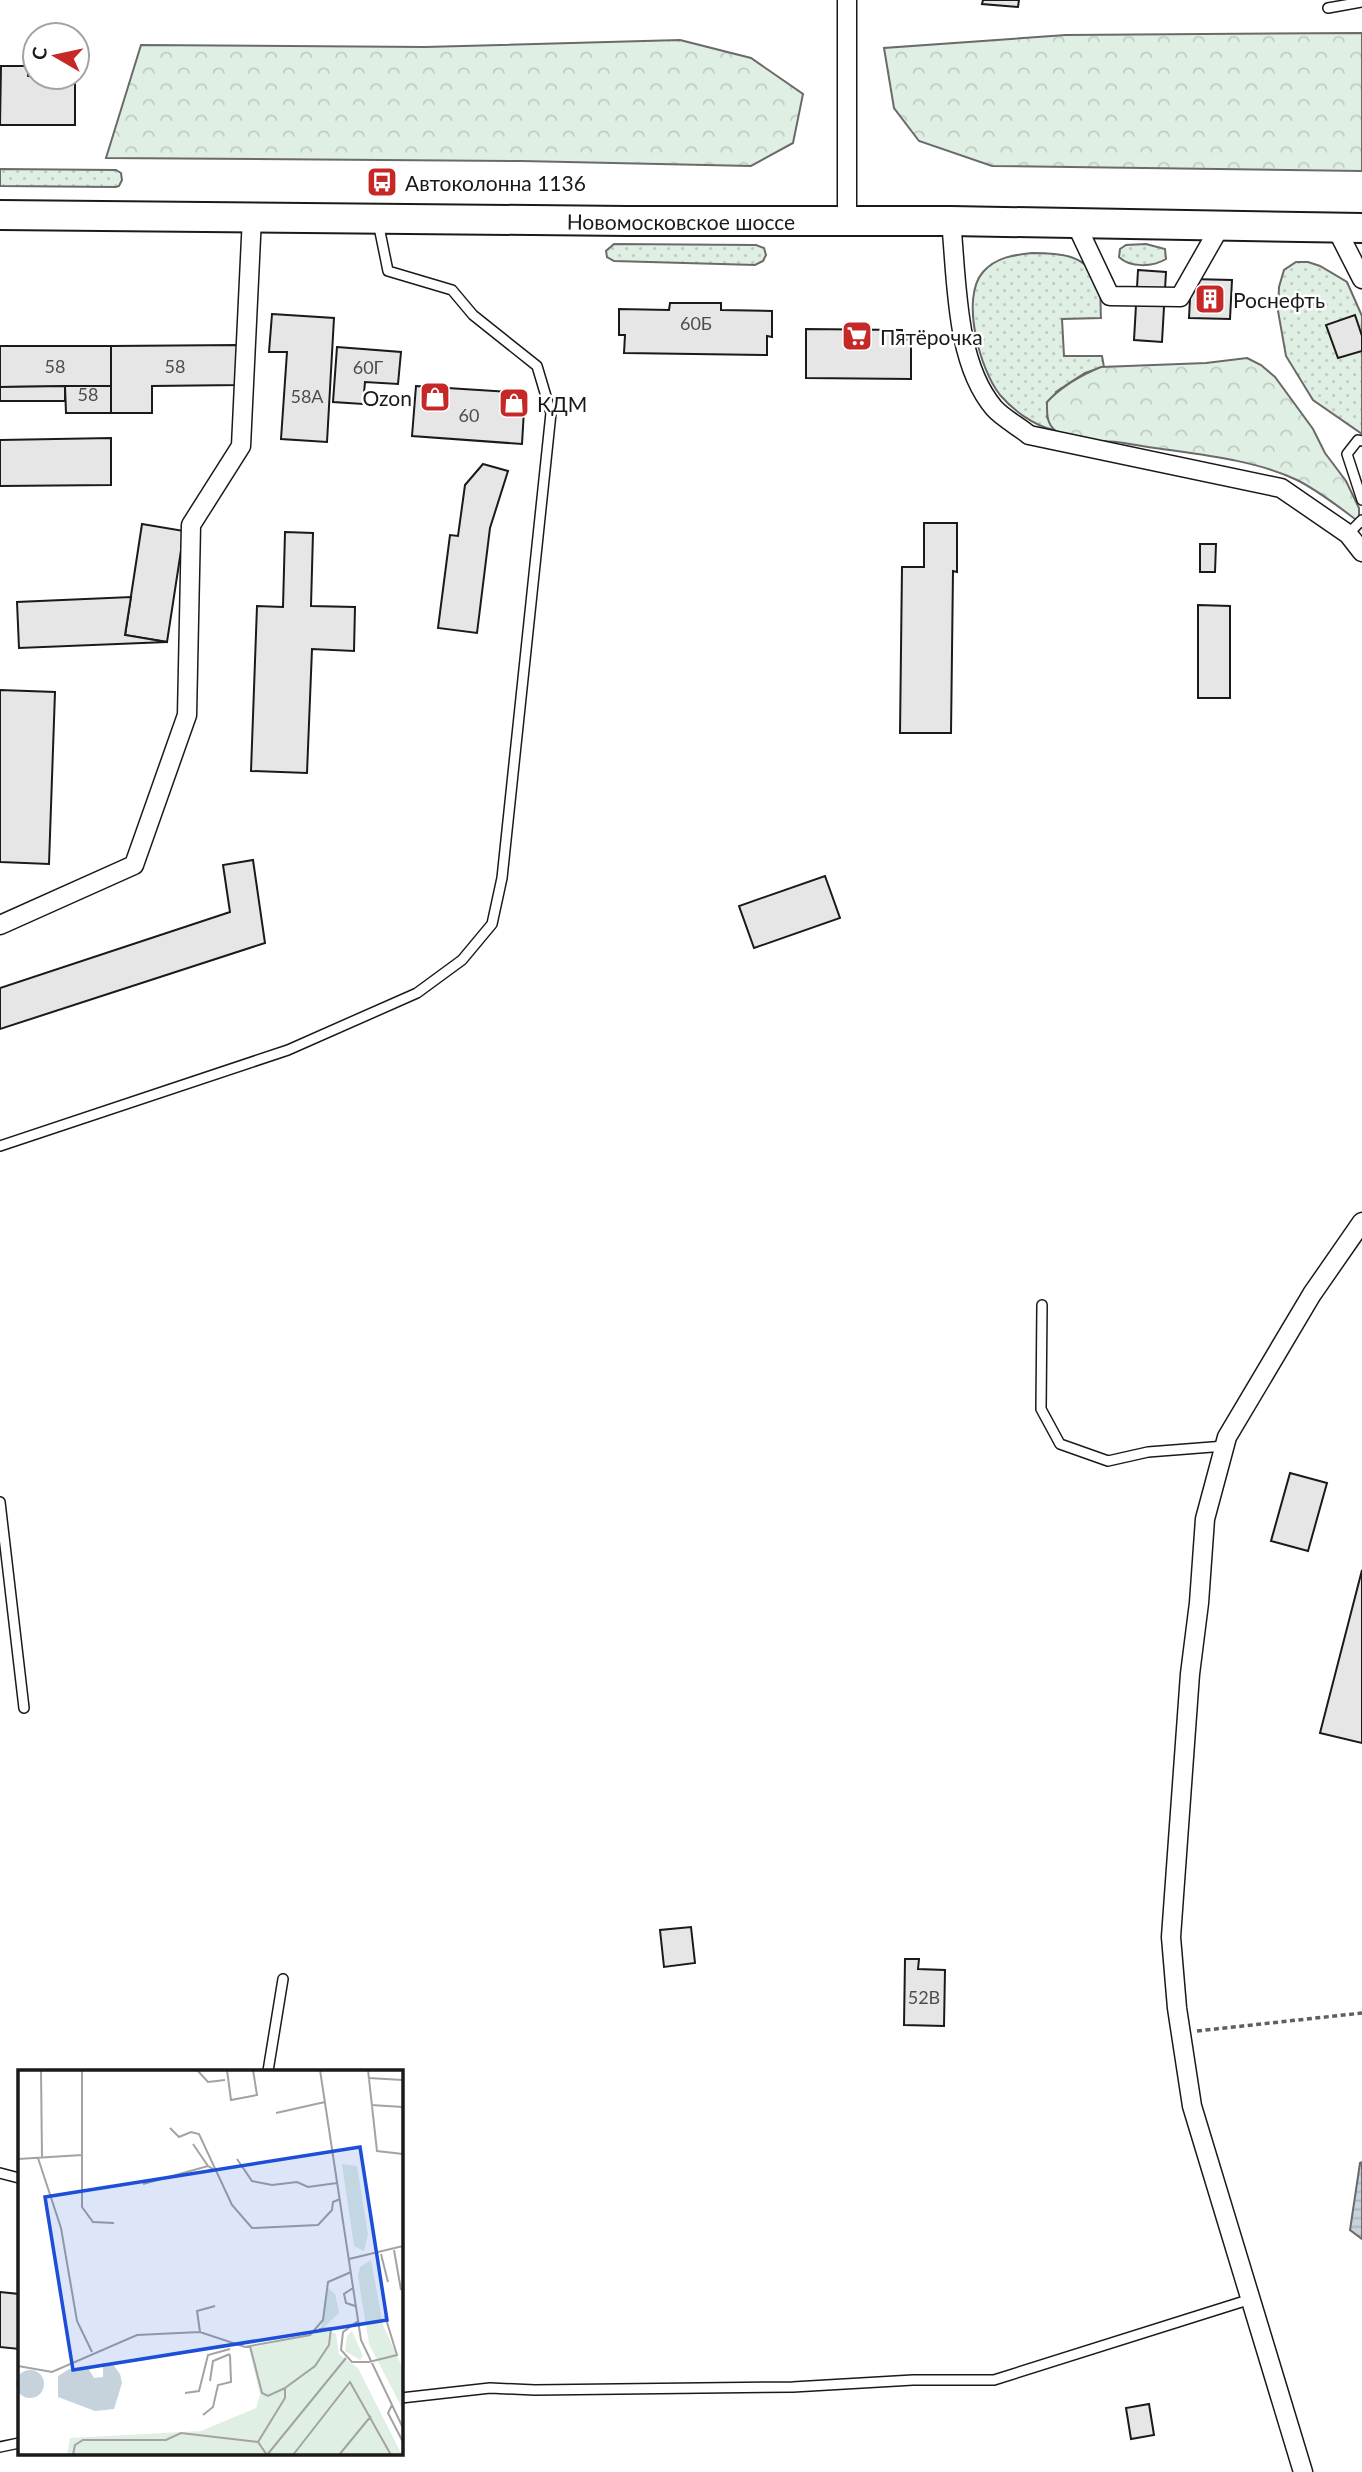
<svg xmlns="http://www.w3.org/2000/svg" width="1362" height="2472" font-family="Lato,sans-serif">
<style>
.grass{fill:url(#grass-dots);stroke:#6a6a6a;stroke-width:2}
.forest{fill:url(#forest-crowns);stroke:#6a6a6a;stroke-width:2}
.water{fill:url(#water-rules);stroke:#6a6a6a;stroke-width:2}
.building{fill:#e6e6e6;stroke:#1a1a1a;stroke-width:2}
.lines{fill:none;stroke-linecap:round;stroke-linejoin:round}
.lane-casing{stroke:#1a1a1a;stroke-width:12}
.street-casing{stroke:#1a1a1a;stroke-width:21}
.primary-casing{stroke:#1a1a1a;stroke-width:32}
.path{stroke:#5f5f5f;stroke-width:3.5;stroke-dasharray:5 3.5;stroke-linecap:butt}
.lane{stroke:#fff;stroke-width:9}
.street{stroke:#fff;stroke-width:18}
.primary{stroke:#fff;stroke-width:28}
.labels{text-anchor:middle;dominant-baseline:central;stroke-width:5;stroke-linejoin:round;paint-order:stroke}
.number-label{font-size:18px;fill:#4d4d4d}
.poi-label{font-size:21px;fill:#1a1a1a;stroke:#fff;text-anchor:start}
.street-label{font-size:21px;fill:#1a1a1a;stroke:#fff}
.inset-road{fill:none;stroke:#a3a3a3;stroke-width:2}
.view{fill:#1d4ed8;fill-opacity:0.15;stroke:#1d4ed8;stroke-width:3.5}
.inset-edge{fill:none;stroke:#1a1a1a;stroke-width:3.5}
</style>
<defs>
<pattern id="grass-dots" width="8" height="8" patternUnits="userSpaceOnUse" patternTransform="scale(1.75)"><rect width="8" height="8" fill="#e0efe3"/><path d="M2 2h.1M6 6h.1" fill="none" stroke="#c0ccc2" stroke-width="1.8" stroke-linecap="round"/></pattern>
<pattern id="forest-crowns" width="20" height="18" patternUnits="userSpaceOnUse" patternTransform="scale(1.75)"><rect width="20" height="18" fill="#e0efe3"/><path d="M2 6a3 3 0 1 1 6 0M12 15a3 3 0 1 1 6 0" fill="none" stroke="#c0ccc2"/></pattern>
<pattern id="water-rules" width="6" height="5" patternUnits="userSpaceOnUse" patternTransform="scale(1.75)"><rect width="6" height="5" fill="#c6d2dc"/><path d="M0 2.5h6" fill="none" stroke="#aab4bc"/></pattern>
</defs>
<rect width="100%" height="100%" fill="#fff"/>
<g class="grass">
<path d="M0,169L116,170L121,173L122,180L119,186L116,187L0,186Z"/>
<path d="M614,244L756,245L764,248L766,255L763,261L755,265L614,261L607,257L606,251Z"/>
<path d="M1146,244L1165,249L1166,259C1153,267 1130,268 1119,257L1120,249L1126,245Z"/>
<path d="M1032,253C1059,253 1088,254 1098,284C1102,294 1100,308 1101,318L1062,319L1064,356H1102L1104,367L1085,373L1056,392L1047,417L1054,430C1034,426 1013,410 1000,395C980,370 960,298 983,272C996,257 1014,255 1032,253Z"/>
<path d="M1296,262H1308L1320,266L1347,282L1362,316V434L1313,400L1286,356L1278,311L1279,287L1284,270Z"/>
</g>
<g class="forest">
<path d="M1362,33V171L992,166L919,141L894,108L884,48L1066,35Z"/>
<path d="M680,40L751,58L803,94L793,143L751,166L521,161L106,158L141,45L425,47Z"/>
<path d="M1247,358L1261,365L1275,377L1313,429L1325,453L1346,481L1359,508V522C1339,507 1319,491 1297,480C1247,456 1178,453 1124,443C1102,439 1075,444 1056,431C1046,424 1047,412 1047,402C1062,386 1081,375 1101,367L1206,363Z"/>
</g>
<path class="water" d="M1362,2162V2239L1350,2230L1360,2163Z"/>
<g class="building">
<path d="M983,0H1019L1018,7L982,4Z"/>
<path d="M1,66H28V76L35,77H75V125H0Z"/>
<path d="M1138,270L1166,272L1162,342L1134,340Z"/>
<path d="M1191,279L1232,280L1230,319L1189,318Z"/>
<path d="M670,303H721V310L772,311V337L767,336V355L624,353L625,335H619V309L669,310Z"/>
<path d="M272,314L334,318L327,442L281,439L287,352H269Z"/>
<path d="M1355,315L1362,336V351L1338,358L1326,325Z"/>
<path d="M806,329L902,330V339L911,340V379L806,378Z"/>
<path d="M239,345V385L152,386V413H111V346Z"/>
<path d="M0,346H111V386L0,387Z"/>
<path d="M337,347L401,352L398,384L365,382L363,404L333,402Z"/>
<path d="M65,386H111V413H66Z"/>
<path d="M65,386V401H0V387Z"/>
<path d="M416,386L525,393L522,444L412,436Z"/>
<path d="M111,438V485L0,486V440Z"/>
<path d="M483,464L508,471L490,528L477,633L438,628L450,535L458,536L465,485Z"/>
<path d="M924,523H957V572L953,571L951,733H900L902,567H924Z"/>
<path d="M142,524L184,531L167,642L125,635Z"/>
<path d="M285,532L313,533L311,606L355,607L354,651L312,649L307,773L251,771L257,606L283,607Z"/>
<path d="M1200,544H1216L1215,572H1200Z"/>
<path d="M131,597L125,635L167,642L19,648L17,602Z"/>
<path d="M1198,605L1230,606V698H1198Z"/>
<path d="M0,690L55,692L49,864L0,862Z"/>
<path d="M253,860L265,943L0,1029V988L230,912L223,865Z"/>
<path d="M825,876L840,918L754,948L739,906Z"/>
<path d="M1290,1473L1327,1483L1308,1551L1271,1541Z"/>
<path d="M1362,1570V1743L1320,1733Z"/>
<path d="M691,1927L695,1963L664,1967L660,1930Z"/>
<path d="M905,1959H919L918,1969L945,1970L944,2026L904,2025Z"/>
<path d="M0,2292L19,2294V2349L0,2347Z"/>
<path d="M1149,2404L1154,2435L1131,2439L1126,2408Z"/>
</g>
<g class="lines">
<g class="lane-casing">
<g id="lane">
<path d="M1328,8L1362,2"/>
<path d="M1362,441L1358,440L1347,454L1362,500"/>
<path d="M1348,534L1362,520"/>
<path d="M0,1146L288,1050L417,993L462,960L492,924L502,878L551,413L537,366L473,315L452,290L388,271L378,222"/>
<path d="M1042,1305L1041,1409L1060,1444L1108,1461L1148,1452L1225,1446"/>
<path d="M0,1502L24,1708"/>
<path d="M268,2071L283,1979"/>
<path d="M0,2173L19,2178"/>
<path d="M401,2398L490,2388L535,2390L793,2387L913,2380H994L1251,2299"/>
<path d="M0,2447L19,2443"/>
</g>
</g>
<g class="street-casing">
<g id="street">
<path d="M847,0V220"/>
<path d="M951,221C957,280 955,362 994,408C1003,418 1018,426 1029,435L1281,488L1348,534L1362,552"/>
<path d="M1075,222L1110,296L1180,297L1221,225"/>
<path d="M1336,228L1362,279"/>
<path d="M0,925L134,865L187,715L191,525L241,446L252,217"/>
<path d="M1303,2472L1192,2106L1177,2008L1171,1937L1190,1674L1199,1603L1205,1519L1227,1437L1312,1294L1362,1222"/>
</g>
</g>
<g class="primary-casing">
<g id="primary">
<path id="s1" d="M0,215L627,221H951L1362,228"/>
</g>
</g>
<path class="path" d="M1197,2031L1362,2013"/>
<use href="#lane" class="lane"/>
<use href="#street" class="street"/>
<use href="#primary" class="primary"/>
</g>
<defs>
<g id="bus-square" transform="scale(1.575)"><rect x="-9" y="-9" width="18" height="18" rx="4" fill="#c62828" stroke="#fff"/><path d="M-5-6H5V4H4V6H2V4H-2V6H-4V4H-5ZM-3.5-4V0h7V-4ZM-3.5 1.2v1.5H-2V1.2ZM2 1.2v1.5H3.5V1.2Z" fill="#fff"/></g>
<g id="building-square" transform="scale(1.575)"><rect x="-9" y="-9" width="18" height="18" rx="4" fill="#c62828" stroke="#fff"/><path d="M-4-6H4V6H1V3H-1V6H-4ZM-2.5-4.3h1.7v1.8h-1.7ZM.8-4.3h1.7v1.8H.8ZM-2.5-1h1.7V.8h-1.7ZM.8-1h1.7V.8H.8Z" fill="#fff"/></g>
<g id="supermarket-square" transform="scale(1.575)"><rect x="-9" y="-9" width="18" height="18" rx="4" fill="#c62828" stroke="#fff"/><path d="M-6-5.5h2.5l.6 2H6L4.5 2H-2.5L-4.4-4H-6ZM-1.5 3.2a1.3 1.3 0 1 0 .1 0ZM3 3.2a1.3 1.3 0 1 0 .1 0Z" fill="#fff"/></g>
<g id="shop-square" transform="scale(1.575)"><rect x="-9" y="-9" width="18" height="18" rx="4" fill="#c62828" stroke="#fff"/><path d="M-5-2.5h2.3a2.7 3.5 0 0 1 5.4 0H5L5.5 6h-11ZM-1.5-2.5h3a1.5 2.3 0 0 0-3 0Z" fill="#fff"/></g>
</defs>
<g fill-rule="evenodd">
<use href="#bus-square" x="382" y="182"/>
<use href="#building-square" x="1210" y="299"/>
<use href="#supermarket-square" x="857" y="336"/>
<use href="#shop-square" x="435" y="397"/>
<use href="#shop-square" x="514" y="403"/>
</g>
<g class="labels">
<g class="number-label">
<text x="696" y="323">60Б</text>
<text x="55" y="366">58</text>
<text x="175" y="366">58</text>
<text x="368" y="367">60Г</text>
<text x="88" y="394">58</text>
<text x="307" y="396">58А</text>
<text x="469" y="415">60</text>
<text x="924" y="1997">52В</text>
</g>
<g class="poi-label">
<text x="405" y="182">Автоколонна 1136</text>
<text x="1233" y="299">Роснефть</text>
<text x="880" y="336">Пятёрочка</text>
<text x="412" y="397" text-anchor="end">Ozon</text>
<text x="537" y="403">КДМ</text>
</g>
<g class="street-label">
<text stroke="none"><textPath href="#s1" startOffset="681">Новомосковское шоссе</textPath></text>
</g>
</g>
<g transform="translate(18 2070)">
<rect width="385" height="385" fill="#fff"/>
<path d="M334,261L345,286L342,290L327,281L329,266Z" fill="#e0efe3"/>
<path d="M324,94L339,96L350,164L346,181L336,176ZM353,190L365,255L385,299V340L351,274L340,206L342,197ZM310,218L317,224L321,243L303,260Z" fill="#e0efe3"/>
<path d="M311,260L318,264L321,284L340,298L384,385H49L52,368L183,361L238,338L242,325L231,278Z" fill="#e0efe3"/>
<path d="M85,293H94L102,304L104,313L96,339L77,341L40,327V306L51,299L70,298L76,308L85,307ZM-2 314a14 14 0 1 1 28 0a14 14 0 1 1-28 0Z" fill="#c6d2dc"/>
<path class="inset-road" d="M23,0L24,88M64,0V137L75,152L96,153M179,0L190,12L207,10M209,0L213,30L239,25L235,0M302,0L343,270L385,358M350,0L359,81L385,84M350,8L385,10M353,35L385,37M258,43L307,32M152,58L161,67L173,62L181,64L214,135L234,158L300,155L314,140L315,132L322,129M175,74L190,96M20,88L43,158L59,251L74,282M0,89L64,85M219,89L234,111L254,115L279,112L290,117L319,113M125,114L190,96L195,99M376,180L383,220M363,184L370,212M331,189L385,176M335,218L326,224L328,233L337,236M340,251L325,262L323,280L334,292H351L379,285L367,246M182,262L179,241L197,236M232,276L244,323L250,326L267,318M0,296L34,302L119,265L182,262L227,277L292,265L305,250L310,212L333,202M192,311L195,291L212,284M167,323L181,321L190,285L212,279M374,335L370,343L385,372M185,345L195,337L200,315L213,312L212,285M55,385L57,375L65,370H148L163,363L240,372M249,385L240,372L267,328V318L297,296L311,275L313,258L301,259M249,385L328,288M275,385L332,312L373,385M321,385L353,346"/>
<path class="view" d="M342,77L369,250L55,300L27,127Z"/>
<rect width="385" height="385" class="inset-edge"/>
</g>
<g transform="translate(56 56) rotate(279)"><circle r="33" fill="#ffffff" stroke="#a3a3a3" stroke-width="2"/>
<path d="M0-5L12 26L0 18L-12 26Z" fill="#c62828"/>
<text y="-10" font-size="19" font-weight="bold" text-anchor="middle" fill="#1a1a1a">С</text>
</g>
</svg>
